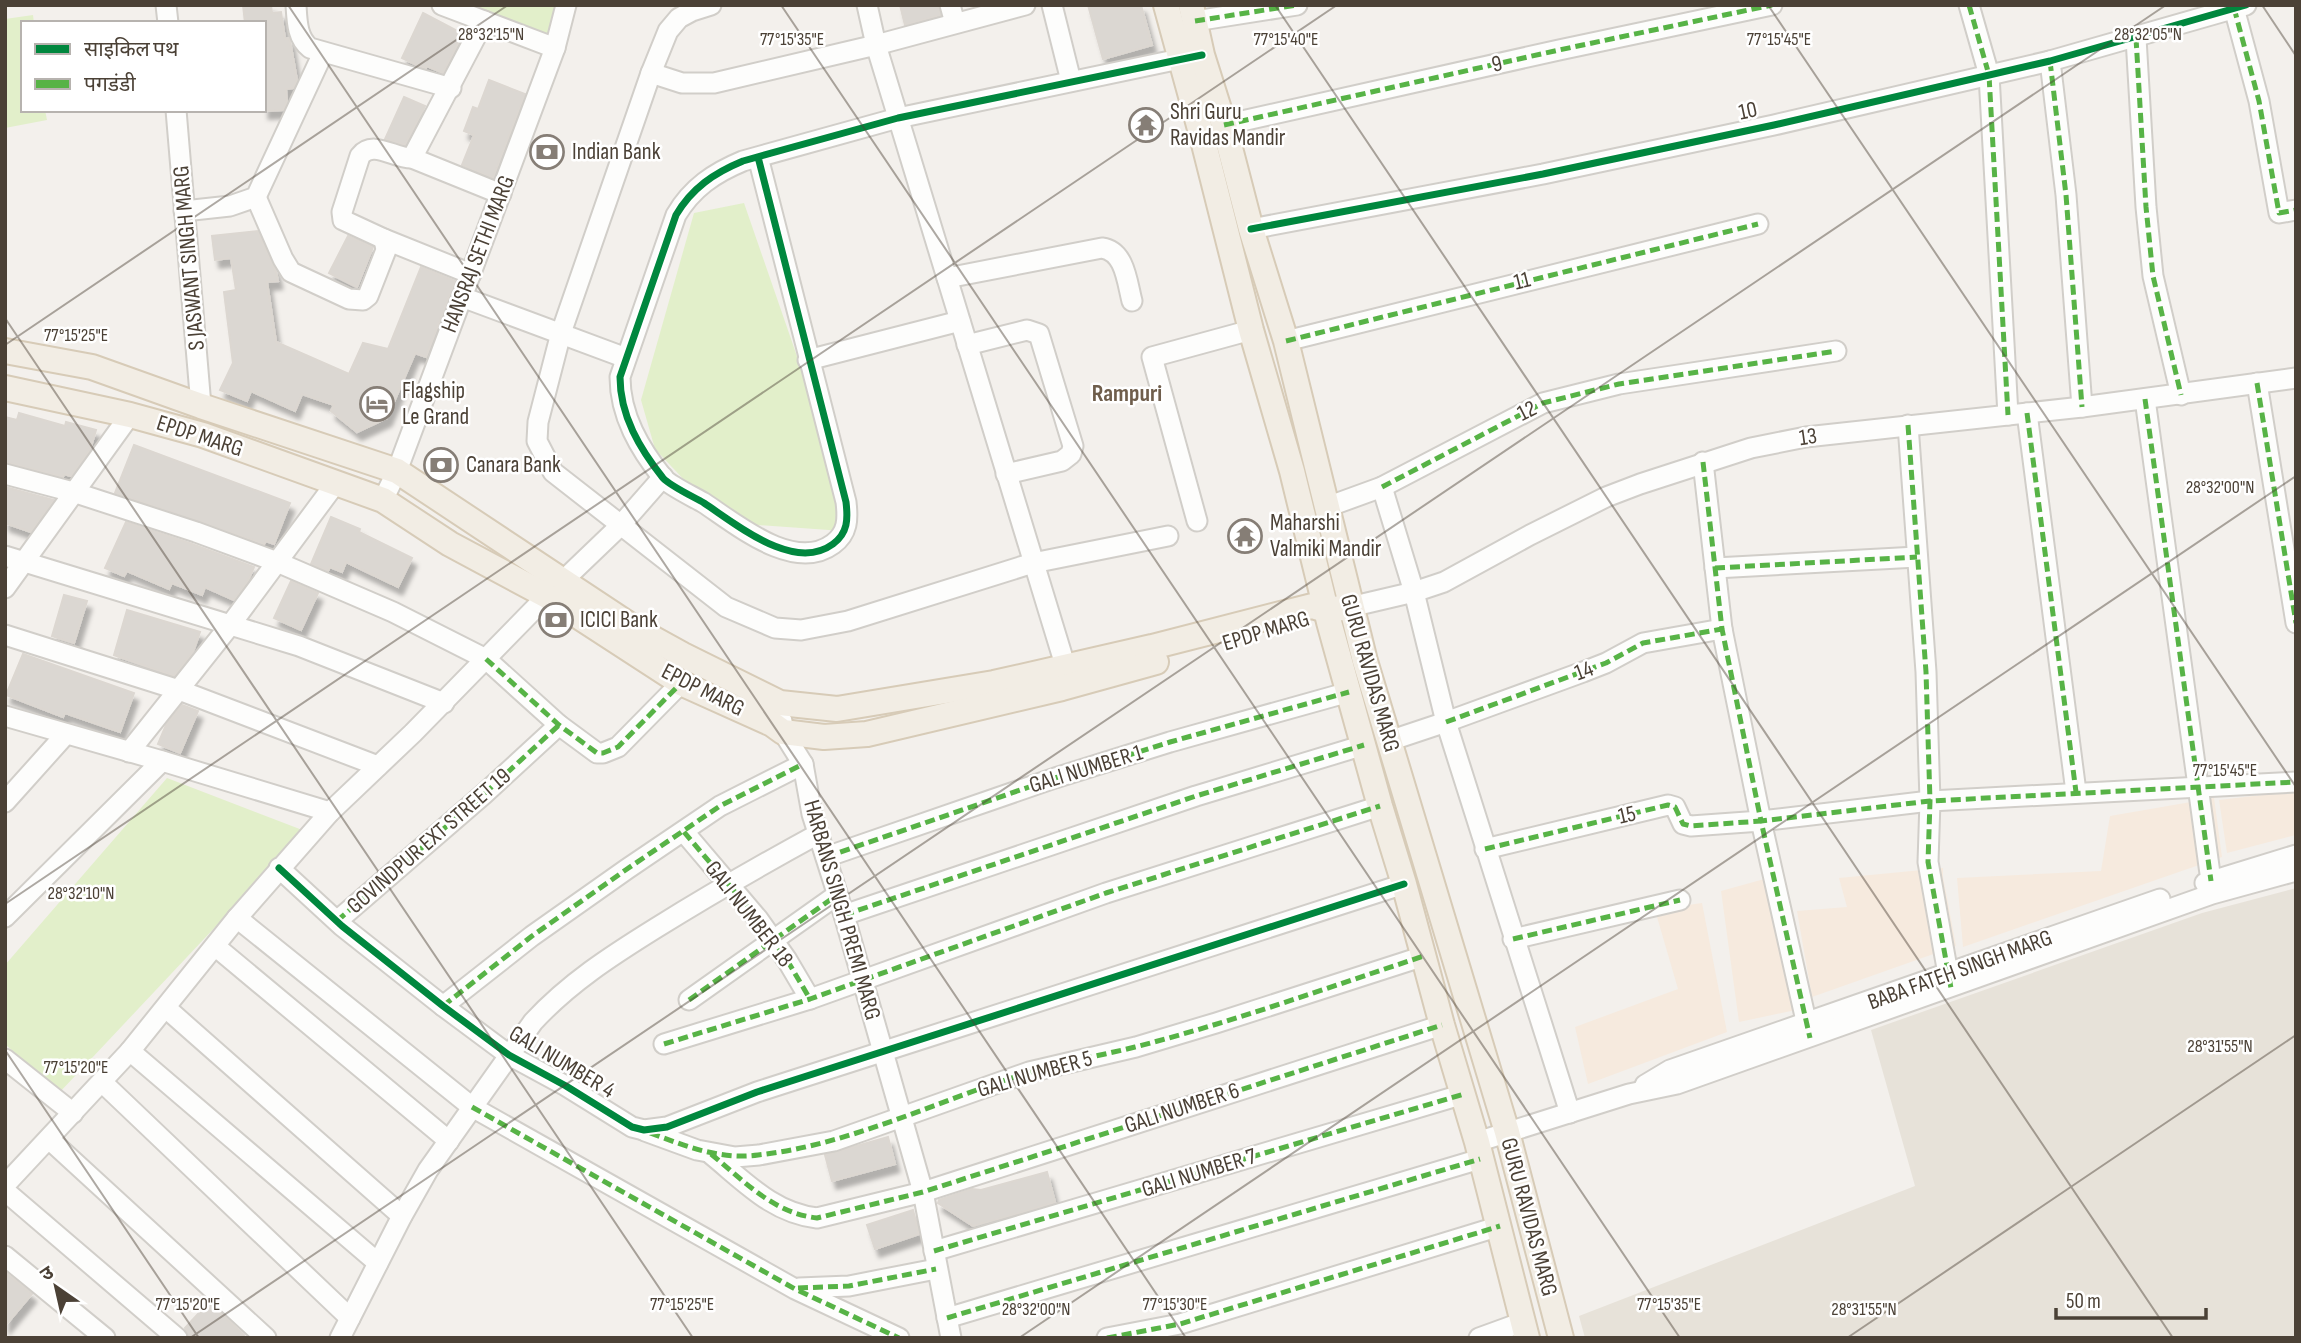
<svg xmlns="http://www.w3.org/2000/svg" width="2301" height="1343" font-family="'Sofia Sans Condensed','Noto Sans Devanagari',sans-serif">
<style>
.residential{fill:#e7e2d9}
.commercial{fill:#f6eade}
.green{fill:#e2efca}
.building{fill:#dbd7d2;stroke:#dcd7d1;stroke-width:2;filter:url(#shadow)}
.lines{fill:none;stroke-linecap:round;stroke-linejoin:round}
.minor-casing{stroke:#d1cec9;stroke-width:23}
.major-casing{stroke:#d7cbb7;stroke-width:28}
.minor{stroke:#fdfdfc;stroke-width:19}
.major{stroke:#f2ede4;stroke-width:24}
.quiet{stroke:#57b346;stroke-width:5;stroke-dasharray:10 5;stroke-linecap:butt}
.cycleway-casing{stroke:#fff;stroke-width:11}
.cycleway{stroke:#00873e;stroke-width:7}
.ticks{fill:none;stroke:#4b4136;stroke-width:2;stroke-opacity:0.45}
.labels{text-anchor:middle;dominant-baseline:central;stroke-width:5;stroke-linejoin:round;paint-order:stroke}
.street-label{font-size:23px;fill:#4b4136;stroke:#fff}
.poi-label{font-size:23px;fill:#4b4136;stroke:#fff;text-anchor:start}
.neighbourhood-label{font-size:24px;font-weight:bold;fill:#6f5e4c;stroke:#fff}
.ticks-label{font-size:18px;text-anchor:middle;fill:#4b4136;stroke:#fff;stroke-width:5;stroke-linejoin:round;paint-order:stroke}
</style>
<defs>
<filter id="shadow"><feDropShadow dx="4.5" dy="8" stdDeviation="2" flood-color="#0004"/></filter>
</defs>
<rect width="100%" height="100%" fill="#f3f0ec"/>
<path class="residential" d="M2296,888V1338H1585L1579,1316L1915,1186L1871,1030L2202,913Z"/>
<g class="commercial">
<path d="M2296,791V835L2227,853L2219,800Z"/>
<path d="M2214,798L2222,857L1963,947L1957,878L2101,871L2110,816Z"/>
<path d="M1943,868V877L1956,946L1812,997L1797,911L1847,907L1839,878Z"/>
<path d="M1768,878L1796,1010L1739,1022L1721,891Z"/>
<path d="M1702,903L1727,1032L1588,1084L1575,1027L1678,989L1655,910Z"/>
</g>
<g class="green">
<path d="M466,5H558L546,43Z"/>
<path d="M33,15L34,23H23V110H45L47,120L5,128V19Z"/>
<path d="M744,203L809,391L843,531L757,525L704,501L655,449L641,400L694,213Z"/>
<path d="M167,778L318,836L219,923L59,1093L5,1044V965Z"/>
</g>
<g class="building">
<path d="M243,5H271L272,13L281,12L285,39L289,38L290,41L297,80L293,88L286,89L287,102L283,110L264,111V23H245Z"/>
<path d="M900,5H938L940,15L905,25Z"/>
<path d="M1088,5H1141L1152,45L1103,59Z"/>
<path d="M423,13L463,34L443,73L427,66L426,68L419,66L402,58Z"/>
<path d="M489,80L525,94L493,178L462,165L474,135L464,131L473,107L478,109Z"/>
<path d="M404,97L425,106L405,145L385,139Z"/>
<path d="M258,231L276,272L278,281L267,282L276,342L349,374L363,343L388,349L421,267L455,281L426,357L415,353L387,418L357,432L331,411L334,405L302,394L295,411L251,391L247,401L220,390L233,363L224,292L236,290L231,258L215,260L212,236Z"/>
<path d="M348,236L373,247L357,287L329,273Z"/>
<path d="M19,413L65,426L66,422L96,430L90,450L71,476L64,474L63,477L5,462V417L17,420Z"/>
<path d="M134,445L290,503L274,544L266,541L264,544L115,493Z"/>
<path d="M5,487L54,500L31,532L5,523Z"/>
<path d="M331,517L360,529L359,532L412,558L398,587L346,562L342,572L330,567L328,571L311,564Z"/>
<path d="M126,522L192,544L254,567L248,581L234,600L205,587L202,595L172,583L169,589L127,571L124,576L105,568Z"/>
<path d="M291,581L318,593L301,630L274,618Z"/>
<path d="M64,595L87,601L74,643L52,636Z"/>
<path d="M127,610L200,632L193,652L174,676L114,655Z"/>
<path d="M23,654L134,693L120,732L65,713L63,717L6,695Z"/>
<path d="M182,705L198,711L180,753L158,744L166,725Z"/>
<path d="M888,1137L895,1164L832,1181L825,1155Z"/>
<path d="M1047,1172L1055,1202L1027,1211L973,1226L938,1203L939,1200L972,1189L981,1190Z"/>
<path d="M913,1210L919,1234L875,1249L867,1225Z"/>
<path d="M5,1272L32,1294L5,1326Z"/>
<path d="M209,1302L244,1335L241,1338H189L185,1328Z"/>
</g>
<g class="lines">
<g class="minor-casing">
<g id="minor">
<path d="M166,5L168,23"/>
<path d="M296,5C297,21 297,38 310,48L451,88"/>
<path d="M442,5L555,48"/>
<path d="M711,5L692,11L679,18L668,31L651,73L561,333L538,422L537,441L553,472L726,607L775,628L801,630L848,621L1033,563L1168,536"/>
<path d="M867,5L876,45L1069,678"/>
<path d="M950,5L955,23"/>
<path d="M1052,5L1071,81"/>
<path d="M1969,5L1989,75L2008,415"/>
<path d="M2234,8L2259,101L2279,213L2296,210"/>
<path d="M1195,21L1297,5"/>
<path d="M2136,38L2146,207L2153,276L2181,395"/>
<path d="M2050,61L2066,195L2082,407"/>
<path d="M651,73L682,83H714L876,45L1025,5"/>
<path d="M176,110L201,406"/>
<path d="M1224,125L1559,50L1772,5"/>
<path d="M758,157L846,502C848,519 848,533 833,544C794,573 736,524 704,503C694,497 670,486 663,478C640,449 620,416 620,377L676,215C692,188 714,173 743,161L898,118L1194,56"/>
<path d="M412,158L484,21"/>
<path d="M256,197L283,259L291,272L349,299L363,300L368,296L386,250L384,239"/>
<path d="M184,211L230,206L256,197L323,53"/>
<path d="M1251,229L1543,174L1774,125L2050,61L2246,5"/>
<path d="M471,274L384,239L343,220L342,212L360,156C373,139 395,159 412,158L501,194"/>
<path d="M947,278L1102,248C1125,251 1127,282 1132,301"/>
<path d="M462,297L626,358"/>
<path d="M1286,341L1758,224"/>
<path d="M967,345L1027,330L1039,334L1073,446L1071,454L1062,461L1006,474"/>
<path d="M808,360L960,321"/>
<path d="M2257,383L2296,623"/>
<path d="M2145,399L2211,881"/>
<path d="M2027,413L2076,792"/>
<path d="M1908,425L1926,672L1930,801L1928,862L1950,985"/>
<path d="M1703,462L1722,629L1761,821L1930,801L2296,782"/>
<path d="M5,474L73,492L196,532L277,562L393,612L486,659L559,725L597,753H603L618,747L681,683"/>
<path d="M1382,487L1414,592L1446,722L1570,1113"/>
<path d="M383,500L397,471L555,48L566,5"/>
<path d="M1327,507L1382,487L1543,403L1619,384L1836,351"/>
<path d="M1197,521L1152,357L1251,330"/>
<path d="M5,556L299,646L444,703"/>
<path d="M1715,568L1917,557"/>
<path d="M5,588L130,415"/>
<path d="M1350,607L1414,592L1444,582L1530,535L1606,497L1640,484L1751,448L1806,437L2082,407L2296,378"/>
<path d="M5,635L179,690L378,766"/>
<path d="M5,716L162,761L330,812"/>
<path d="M782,721L783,732L803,764L812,814L844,915L923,1192L951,1338"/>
<path d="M1389,741L1446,722L1583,672L1606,663L1643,643L1722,629"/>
<path d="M129,752L231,624L335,484"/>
<path d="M5,802L66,734"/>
<path d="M684,832L758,919L787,960L810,999"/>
<path d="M1485,849L1668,805L1675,807L1683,824L1691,826L1761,821L1809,1034"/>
<path d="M826,857L1055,778L1170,742L1349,692"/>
<path d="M279,868L342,926L443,1006L509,1055L566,1086L632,1127L644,1130L667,1127L757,1092L1404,884"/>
<path d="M2205,883L2296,855"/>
<path d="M844,915L1196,796L1364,745"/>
<path d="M5,917L162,761"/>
<path d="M237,918L472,1107L795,1289L899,1338"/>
<path d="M337,921L484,794L559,725"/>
<path d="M1513,939L1680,900"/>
<path d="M215,946L449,1141"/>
<path d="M689,1000L837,895"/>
<path d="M443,1006L532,936L627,869L720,806L803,764"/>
<path d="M166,1008L402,1216"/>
<path d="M664,1044L810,999L1106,893L1380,806"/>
<path d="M130,1051L378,1263"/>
<path d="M5,1059L73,1113"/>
<path d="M102,1082L350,1318"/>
<path d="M1645,1085L1670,1070L2160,899"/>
<path d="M645,1131L697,1150L735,1157L759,1155L834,1141L1029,1072L1136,1047L1216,1023L1424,956"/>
<path d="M49,1139L266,1338"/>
<path d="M1477,1142L1629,1094L1677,1084L2212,894L2296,871"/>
<path d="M712,1155C745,1182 773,1213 817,1218L923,1192L1442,1025"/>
<path d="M5,1185L130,1051L237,918L330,812L413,733L547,596L620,526L663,477"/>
<path d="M5,1191L177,1338"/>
<path d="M934,1251L1464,1094"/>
<path d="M5,1256L105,1338"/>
<path d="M799,1288L849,1286L936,1269"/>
<path d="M947,1318L1480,1159"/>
<path d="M340,1338L402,1216L428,1170L533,1022C569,983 611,956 656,928C709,895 763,864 818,834"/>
<path d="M1107,1338L1180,1324L1500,1226"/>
<path d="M1479,1338L1523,1322"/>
</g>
</g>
<g class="major-casing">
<g id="major">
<path d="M1166,5L1203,140L1251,330L1292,471L1329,622L1380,806L1404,884L1442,1025L1477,1142L1527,1338"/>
<path d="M1191,5L1202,55L1224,125L1251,229L1286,341L1365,661L1507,1132L1561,1338"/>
<path d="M5,351L92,367L201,406L397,471L634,628L683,655L780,703L837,709L994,683L1152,647L1312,606L1326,610L1350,607"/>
<path d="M5,388L130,415L203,435L383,500L450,544L547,596L681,683L772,724L783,732L824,737L867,734L1062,688L1156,662"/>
</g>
</g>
<use href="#minor" class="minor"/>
<use href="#major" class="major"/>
<g class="quiet">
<path d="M1969,5L1989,75L2008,415"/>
<path d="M2234,8L2259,101L2279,213L2296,210"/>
<path d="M1195,21L1297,5"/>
<path d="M2136,38L2146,207L2153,276L2181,395"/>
<path d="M2050,61L2066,195L2082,407"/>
<path d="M1224,125L1559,50L1772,5"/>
<path d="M1286,341L1758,224"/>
<path d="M2257,383L2296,623"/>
<path d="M2145,399L2211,881"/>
<path d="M2027,413L2076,792"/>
<path d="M1908,425L1926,672L1930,801L1928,862L1951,988"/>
<path d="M1703,462L1722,629L1761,821L1930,801L2296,782"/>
<path d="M1382,487L1543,403L1619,384L1836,351"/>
<path d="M1715,568L1917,557"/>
<path d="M486,659L559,725L597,753H603L618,747L681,683"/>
<path d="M1446,722L1606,663L1643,643L1722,629"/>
<path d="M684,832L758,919L787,960L810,999"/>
<path d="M1485,849L1668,805L1675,807L1683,824L1691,826L1761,821L1810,1038"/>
<path d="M826,857L1055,778L1170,742L1349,692"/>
<path d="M844,915L1196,796L1364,745"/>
<path d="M337,921L484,794L559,725"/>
<path d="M1513,939L1680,900"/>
<path d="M689,1000L837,895"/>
<path d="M443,1006L532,936L627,869L720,806L803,764"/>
<path d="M664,1044L810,999L1106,893L1380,806"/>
<path d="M472,1107L795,1289L899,1338"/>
<path d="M650,1133C686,1146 719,1160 758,1155C850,1145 939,1100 1027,1073C1062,1062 1099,1056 1135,1047C1233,1022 1329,987 1424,956"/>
<path d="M711,1154C744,1181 773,1213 817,1218L923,1192L1442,1025"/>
<path d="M934,1251L1464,1094"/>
<path d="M798,1288L849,1286L936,1269"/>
<path d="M947,1318L1480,1159"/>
<path d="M1107,1338L1180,1324L1500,1226"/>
</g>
<g class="cycleway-casing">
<g id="cycleway">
<path d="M758,157L846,502C848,519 848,533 833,544C794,573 736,524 704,503C694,497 670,486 663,478C640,449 620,416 620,377L676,215C692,188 714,173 743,161L898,118L1202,55"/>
<path d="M1251,229L1543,174L1774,125L2050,61L2246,5"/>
<path d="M279,868L342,926L443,1006L509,1055L566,1086L632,1127L644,1130L667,1127L757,1092L1404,884"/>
</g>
</g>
<use href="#cycleway" class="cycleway"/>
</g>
<path class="ticks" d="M288,5L1186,1338M781,5L1680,1338M1275,5L2173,1338M1768,5L2296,787M2262,5L2296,56M5,318L693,1338M5,345L508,5M5,904L1337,5M5,1050L199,1338M190,1338L2166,5M1019,1338L2296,476M1847,1338L2296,1035"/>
<defs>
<g id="temple-ring" transform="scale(1.75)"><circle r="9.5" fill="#fff" stroke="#867e76" stroke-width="1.5"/><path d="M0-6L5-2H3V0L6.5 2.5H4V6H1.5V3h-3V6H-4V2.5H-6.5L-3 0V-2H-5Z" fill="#867e76"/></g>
<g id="bank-ring" transform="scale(1.75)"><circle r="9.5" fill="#fff" stroke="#867e76" stroke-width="1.5"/><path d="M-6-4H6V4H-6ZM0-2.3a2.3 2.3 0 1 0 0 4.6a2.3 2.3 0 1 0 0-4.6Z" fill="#867e76"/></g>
<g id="hotel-ring" transform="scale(1.75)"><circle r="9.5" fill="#fff" stroke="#867e76" stroke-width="1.5"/><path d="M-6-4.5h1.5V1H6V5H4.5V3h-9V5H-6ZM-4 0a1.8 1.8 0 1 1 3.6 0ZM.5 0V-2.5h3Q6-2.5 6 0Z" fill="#867e76"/></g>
</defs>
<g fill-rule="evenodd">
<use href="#temple-ring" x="1146" y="125"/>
<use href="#bank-ring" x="547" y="152"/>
<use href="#hotel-ring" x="377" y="404"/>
<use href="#bank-ring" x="441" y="465"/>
<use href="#temple-ring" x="1245" y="536"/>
<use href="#bank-ring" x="556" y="620"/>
</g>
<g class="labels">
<g class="street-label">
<text transform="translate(1497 64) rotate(-13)">9</text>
<text transform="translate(1748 111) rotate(-12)">10</text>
<text transform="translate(478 254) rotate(-69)">HANSRAJ SETHI MARG</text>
<text transform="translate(189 258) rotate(-95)">S JASWANT SINGH MARG</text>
<text transform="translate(1522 281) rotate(-14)">11</text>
<text transform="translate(1527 411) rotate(-27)">12</text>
<text transform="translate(200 436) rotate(18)">EPDP MARG</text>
<text transform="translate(1808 437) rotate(-8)">13</text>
<text transform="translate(1266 631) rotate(-17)">EPDP MARG</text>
<text transform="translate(1584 671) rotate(-20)">14</text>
<text transform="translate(1370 673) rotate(74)">GURU RAVIDAS MARG</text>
<text transform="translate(703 690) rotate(27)">EPDP MARG</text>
<text transform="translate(1086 769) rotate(-17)">GALI NUMBER 1</text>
<text transform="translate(1627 815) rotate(-13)">15</text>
<text transform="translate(429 841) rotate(-41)">GOVINDPUR EXT STREET 19</text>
<text transform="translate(842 910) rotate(74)">HARBANS SINGH PREMI MARG</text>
<text transform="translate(749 914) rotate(52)">GALI NUMBER 18</text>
<text transform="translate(1960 970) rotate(-20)">BABA FATEH SINGH MARG</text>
<text transform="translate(562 1062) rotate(31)">GALI NUMBER 4</text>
<text transform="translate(1035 1074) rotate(-16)">GALI NUMBER 5</text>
<text transform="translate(1182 1108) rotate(-18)">GALI NUMBER 6</text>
<text transform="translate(1199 1173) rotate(-17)">GALI NUMBER 7</text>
<text transform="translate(1529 1217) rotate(75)">GURU RAVIDAS MARG</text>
</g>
<g class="poi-label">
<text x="1170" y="112">Shri Guru<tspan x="1170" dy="26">Ravidas Mandir</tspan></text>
<text x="572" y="152">Indian Bank</text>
<text x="402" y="391">Flagship<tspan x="402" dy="26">Le Grand</tspan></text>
<text x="466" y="465">Canara Bank</text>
<text x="1270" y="523">Maharshi<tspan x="1270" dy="26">Valmiki Mandir</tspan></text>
<text x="580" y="620">ICICI Bank</text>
</g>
<g class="neighbourhood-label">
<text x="1127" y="393">Rampuri</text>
</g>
</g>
<g class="ticks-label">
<text x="491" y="40">28°32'15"N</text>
<text x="2148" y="40">28°32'05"N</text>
<text x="792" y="45">77°15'35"E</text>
<text x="1286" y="45">77°15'40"E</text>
<text x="1779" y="45">77°15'45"E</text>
<text x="76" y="341">77°15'25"E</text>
<text x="2220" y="493">28°32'00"N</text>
<text x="2225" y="776">77°15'45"E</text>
<text x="81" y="899">28°32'10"N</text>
<text x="2220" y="1052">28°31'55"N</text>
<text x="76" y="1073">77°15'20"E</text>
<text x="188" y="1310">77°15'20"E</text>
<text x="682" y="1310">77°15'25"E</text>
<text x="1175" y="1310">77°15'30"E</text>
<text x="1669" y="1310">77°15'35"E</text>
<text x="1036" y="1315">28°32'00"N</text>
<text x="1864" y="1315">28°31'55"N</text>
</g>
<rect width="2301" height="1343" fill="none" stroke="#4b4136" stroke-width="14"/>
<rect x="21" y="21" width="245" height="91" fill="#ffffff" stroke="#b7b3af" stroke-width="2"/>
<rect x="35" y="44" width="35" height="10" fill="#00873e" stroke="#b7b3af" stroke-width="2"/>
<text x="84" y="56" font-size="21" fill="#4b4136">साइकिल पथ</text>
<rect x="35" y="79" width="35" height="10" fill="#57b346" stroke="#b7b3af" stroke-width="2"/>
<text x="84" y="91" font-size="21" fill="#4b4136">पगडंडी</text>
<g transform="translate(56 1287) rotate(326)" stroke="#ffffff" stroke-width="5" paint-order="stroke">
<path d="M0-5L12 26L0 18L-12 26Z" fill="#4b4136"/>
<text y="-10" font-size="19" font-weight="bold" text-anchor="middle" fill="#4b4136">उ</text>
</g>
<path d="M2056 1308v10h150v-10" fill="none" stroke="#4b4136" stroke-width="3.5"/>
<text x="2066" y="1308" font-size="21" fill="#4b4136" stroke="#ffffff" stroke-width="5" paint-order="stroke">50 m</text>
</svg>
